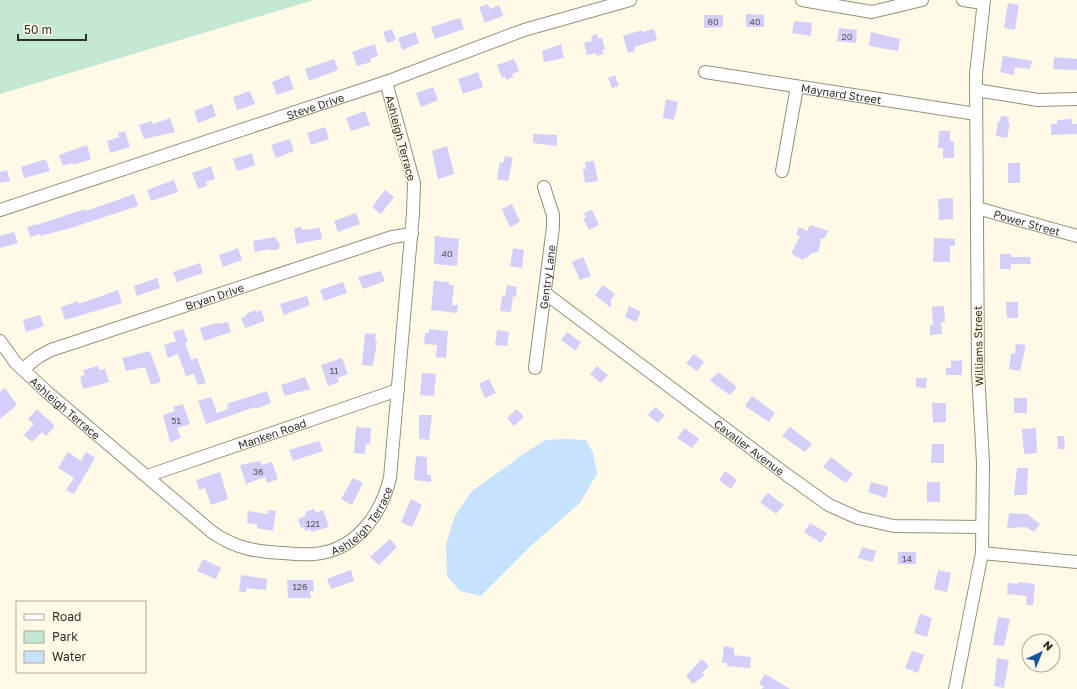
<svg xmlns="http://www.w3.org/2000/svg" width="1077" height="689" font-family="'Golos Text',sans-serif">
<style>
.green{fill:#c3e8d4}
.water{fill:#c7e2fc}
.building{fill:#d4cef8}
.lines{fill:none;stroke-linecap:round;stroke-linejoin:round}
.minor-casing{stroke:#95907b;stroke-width:14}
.minor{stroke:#fff;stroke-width:12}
.labels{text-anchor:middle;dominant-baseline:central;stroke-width:3;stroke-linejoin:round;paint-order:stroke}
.number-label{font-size:9px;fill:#5a575a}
.street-label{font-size:11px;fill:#312f26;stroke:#fffae8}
</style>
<rect width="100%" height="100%" fill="#fffae8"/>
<path class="green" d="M0,0H314L0,94Z"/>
<path class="water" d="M565,439L586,440L593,453L597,474L580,503L532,545L481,596L460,591L447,576L446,544L455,516L471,492L522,455L545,440Z"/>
<g class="building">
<path d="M1008,3L1019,5L1015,30L1004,28Z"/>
<path d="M488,4L490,9L499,5L503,16L485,23L479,7Z"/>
<path d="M746,14L764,15V27H746Z"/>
<path d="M704,15H723V27L704,28Z"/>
<path d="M460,18L464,29L435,39L431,27Z"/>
<path d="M794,21L812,23L811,36L792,33Z"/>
<path d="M839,28L857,30L856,43L837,41Z"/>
<path d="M392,29L396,40L387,43L383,32Z"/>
<path d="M654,29L657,40L634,47L635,51L628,53L623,36L642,30L643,32Z"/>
<path d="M415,32L419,43L402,50L398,38Z"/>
<path d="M871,32L900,39L898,51L869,46Z"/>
<path d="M597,34L599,39L602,38L605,50H602L604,54L597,56L596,53L587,55L584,43L592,41L591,36Z"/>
<path d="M375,44L378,56L370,59L371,62L357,66L352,52Z"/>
<path d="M561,44L564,58L544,62L542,51Z"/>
<path d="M1003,56L1032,61L1030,69L1015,67L1014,75L1000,72Z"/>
<path d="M1054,57L1077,59V70L1053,69Z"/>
<path d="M334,59L338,70L309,81L305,69Z"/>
<path d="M514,59L519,71L512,74L513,77L506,80L505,76L502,78L497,65Z"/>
<path d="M478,72L483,87L463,94L458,79Z"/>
<path d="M289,75L294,89L277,95L272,82Z"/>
<path d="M615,75L619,86L612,88L608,78Z"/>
<path d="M433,87L438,100L421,107L416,93Z"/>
<path d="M250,91L255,104L237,110L233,97Z"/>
<path d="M666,99L678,102L674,120L663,118Z"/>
<path d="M212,104L216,116L198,123L194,111Z"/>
<path d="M365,111L370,125L351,131L346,118Z"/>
<path d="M1001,116L1009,117L1008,123H1010L1007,138L996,136L998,121L1000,122Z"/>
<path d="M170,118L175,132L144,139L139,125L152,121L153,124Z"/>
<path d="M1072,119V124H1077V134L1051,135V124H1057V120Z"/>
<path d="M325,127L329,139L311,145L307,133Z"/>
<path d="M125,131L130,147L110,153L107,141L119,137L118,133Z"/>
<path d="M939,131H950V141L954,142V158H943V148H938Z"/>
<path d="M533,134L557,135V146L533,143Z"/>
<path d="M290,139L294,151L276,158L271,145Z"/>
<path d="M87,145L91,159L73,165V163L63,166L59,155Z"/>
<path d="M447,146L454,174L438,179L432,151Z"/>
<path d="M252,153L255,165L237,171L233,159Z"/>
<path d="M505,156L513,158L508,181L497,179L500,162L503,163Z"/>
<path d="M46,159L50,171L24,178L21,167Z"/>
<path d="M594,161L598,181L585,183L583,169H586L585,162Z"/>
<rect x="1008" y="163" width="12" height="20"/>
<path d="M211,166L215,179L206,182L207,186L198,189L192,173Z"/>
<path d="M7,170L10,181L0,183V172Z"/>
<path d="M174,180L178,192L151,201L147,190Z"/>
<path d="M385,190L394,197L381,214L372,207Z"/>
<path d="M134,194L138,206L71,228L40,236V234L30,237L27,227L37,224V225L85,209V211L95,208Z"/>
<path d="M953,198V219L939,220L938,199Z"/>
<path d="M512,204L520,222L510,227L502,209Z"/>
<path d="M592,210L599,225L589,230L583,219L586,217L584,213Z"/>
<path d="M356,213L360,224L338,232L334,221Z"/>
<path d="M810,225L828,231L824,239L821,238L819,251L810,254L808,258L805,257L804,260L791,254L800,236L796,235L799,227L807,231Z"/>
<path d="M302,227V230L320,228L322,239L296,244L294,228Z"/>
<path d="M14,232L18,243L0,248V236Z"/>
<path d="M435,236L459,239L457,266L434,264Z"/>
<path d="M275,237L280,245L278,250H269V249L255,252L253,241Z"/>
<path d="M934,238L955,239V246H950V262H933Z"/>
<path d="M238,248L242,260L223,267L219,255Z"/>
<path d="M513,248L524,250L522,268L510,266Z"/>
<path d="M1000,254H1011V257H1030L1031,264H1011V269H1000Z"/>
<path d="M583,257L591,276L580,280L572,262Z"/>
<path d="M200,263L203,273L177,282L173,272Z"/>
<path d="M381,271L385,281L363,289L358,277Z"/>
<path d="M157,278L160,288L137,296L134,286Z"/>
<path d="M434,281L449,282V285H454L452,305H458L457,313L431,310Z"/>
<path d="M343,282L347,293L324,301L320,290Z"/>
<path d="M507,285L517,287L516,297L513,296L511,312L500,311L502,296L505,297Z"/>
<path d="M603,285L615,294L611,300V308L595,295Z"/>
<path d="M118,290L122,303L65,320L61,307L78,301L79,304Z"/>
<path d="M307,296L310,305L284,315L280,304Z"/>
<path d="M1006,302H1018V318H1007Z"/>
<path d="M629,306L641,312L636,322L625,317Z"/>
<path d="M944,306L945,322H941L942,334L930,335V325H933L932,307Z"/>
<path d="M256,310L257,312L261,310L265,321L245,328L241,318L246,316V314Z"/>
<path d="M40,315L44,326L26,332L23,320Z"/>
<path d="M228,322L231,332L204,341L200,328L217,323L218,324Z"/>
<path d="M183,329L188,342L185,343L191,360L197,358L206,383L198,385L194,374L186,376L178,354L168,358L164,345L176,341L173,332Z"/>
<path d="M429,329L448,331L446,358L436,357L437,345L424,344L425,333H429Z"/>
<path d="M497,330L509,332L507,346L495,345Z"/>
<path d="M567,332L581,342L575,351L561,340Z"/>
<path d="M365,333L376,334L375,340L377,341L373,366L362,365Z"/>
<path d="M1016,344L1026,345L1020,371L1009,369L1011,353L1015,354Z"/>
<path d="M150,351L161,382L151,385L145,367L126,371L122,358Z"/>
<path d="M694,354L704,362L697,371L686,363Z"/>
<path d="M342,358L348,374L337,378L339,382L328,386L321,365Z"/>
<path d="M962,360V375H946V368H951V361Z"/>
<path d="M98,366L99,370L105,369L109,382L83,389L80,377L85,375L83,370Z"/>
<path d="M597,366L608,375L601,383L590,374Z"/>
<path d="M718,372L737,387L730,395L710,381Z"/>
<path d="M422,373L436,374L434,396L420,395Z"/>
<path d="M305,377L310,389L285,396L281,385Z"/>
<path d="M916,378H927L926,388L916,387Z"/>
<path d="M489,379L496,393L485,398L479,384Z"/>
<path d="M5,388L17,405L0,419V392Z"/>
<path d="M267,391L271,403L256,409L255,407L206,424L198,401L211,397L217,413L228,409L227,404Z"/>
<path d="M752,396L775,413L769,422L745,406Z"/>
<rect x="1014" y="398" width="13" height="15"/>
<path d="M932,403H946V422L933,423Z"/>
<path d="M183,404L190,424L177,428L181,438L170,442L163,415L175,411L173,407Z"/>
<path d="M655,407L665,415L658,423L648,415Z"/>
<path d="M37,409L55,426L46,436L42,432L32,442L24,435L34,424L28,419Z"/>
<path d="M517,409L524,417L514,426L507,418Z"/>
<path d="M419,415H432L429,440L419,439Z"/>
<path d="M356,427L371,428L370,444H366L365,454L354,453Z"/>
<path d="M790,427L812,444L805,452L782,436Z"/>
<path d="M685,428L699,439L692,448L677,438Z"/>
<path d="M1036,428L1037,453L1024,454L1022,429Z"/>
<path d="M1057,436H1064L1065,449H1058Z"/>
<path d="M319,441L323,451L293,461L289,450Z"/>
<path d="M932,444H944V463H931Z"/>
<path d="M68,452L81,461L86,452L95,458L74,494L66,490L74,478L58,468Z"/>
<path d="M416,456L427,457V475H431V482L414,480Z"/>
<path d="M831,457L853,474L846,483L823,467Z"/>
<path d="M260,461L262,465L272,462L278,479L267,483L265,477L246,484L240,465Z"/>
<path d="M1017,468H1028L1027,495H1014Z"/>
<path d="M725,471L737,480L731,489L719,480Z"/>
<path d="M220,472L228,499L211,505L205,488L199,490L196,480Z"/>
<path d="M353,478L363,483L352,505L341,499Z"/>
<path d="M871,482L889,487L886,498L868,492Z"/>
<rect x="927" y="482" width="13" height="20"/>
<path d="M768,493L784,505L776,514L760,502Z"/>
<path d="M411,499L422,505L412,527L401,522Z"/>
<path d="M314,509L316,513L323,510L329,527L311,532L310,529L305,531L304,527L301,528L298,519L306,516L305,512Z"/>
<path d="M268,510L276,511L273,531L257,528V524L247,523L248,511L268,514Z"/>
<path d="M1009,513L1027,514L1040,524L1034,532L1026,527L1007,528Z"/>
<path d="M810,523L827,533L821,543L804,532Z"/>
<path d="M390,539L397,547L379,565L370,557Z"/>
<path d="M862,547L876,551L873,562L858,558Z"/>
<rect x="898" y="552" width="18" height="12"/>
<path d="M203,559L221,568L216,579L197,571Z"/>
<path d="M351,570L354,581L331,589L327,579Z"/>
<path d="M938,570L951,573L947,592L934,589Z"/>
<path d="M241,575L267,579L266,590L247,588L246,592H239Z"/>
<path d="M287,580H313L314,591H310L311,598H288Z"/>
<path d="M1018,582L1035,584L1033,605H1026L1027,596L1007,594L1008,583L1018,584Z"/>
<path d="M920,614L932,618L927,637L914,633Z"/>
<path d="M998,617L1010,619L1004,646L993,645Z"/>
<path d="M724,646L734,648V655L751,657L750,668L727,666V663H722Z"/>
<path d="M912,651L924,655L918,673L905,668Z"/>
<path d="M997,658L1009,660L1004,688L994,686Z"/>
<path d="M702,659L709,666L702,673L705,675L693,684L686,676Z"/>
<path d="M765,674L790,689H762L764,686L759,684Z"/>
</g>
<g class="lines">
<g class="minor-casing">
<g id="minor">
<path d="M802,0L872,12L922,0"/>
<path d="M963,0L983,3"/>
<path id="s1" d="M705,72L976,114"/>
<path d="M976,90L1038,100L1077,99"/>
<path d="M782,171L797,87"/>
<path id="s2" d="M977,208L1077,236"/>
<path id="s3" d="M0,210L386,82L524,30L630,0"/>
<path id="s4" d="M545,293L787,475L829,505L858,518L894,526L982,527"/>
<path id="s5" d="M0,341L15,362L47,392L212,532C235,548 256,552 283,553C293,554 304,555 314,554C355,551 381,515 390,478L413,213L414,183L386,82"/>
<path id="s6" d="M535,368L553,227V215L544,187"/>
<path id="s7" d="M23,369L38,357L51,350L392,237L412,234"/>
<path id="s8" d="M147,476L398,390"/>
<path d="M982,553L1077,562"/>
<path d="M955,689L982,553L983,463L978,372L976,74L984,0"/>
</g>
</g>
<use href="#minor" class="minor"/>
</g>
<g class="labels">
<g class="number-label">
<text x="713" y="21">60</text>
<text x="755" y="21">40</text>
<text x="847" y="36">20</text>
<text x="447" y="253">40</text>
<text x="334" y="370">11</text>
<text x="176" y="420">51</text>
<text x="258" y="471">36</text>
<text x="313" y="523">121</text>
<text x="907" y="558">14</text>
<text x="300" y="586">126</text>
</g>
<g class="street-label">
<text stroke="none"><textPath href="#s1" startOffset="138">Maynard Street</textPath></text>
<text stroke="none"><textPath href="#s3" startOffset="332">Steve Drive</textPath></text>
<text transform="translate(401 138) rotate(75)">Ashleigh Terrace</text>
<text stroke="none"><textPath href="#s2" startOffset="52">Power Street</textPath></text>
<text stroke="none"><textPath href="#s6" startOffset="92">Gentry Lane</textPath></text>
<text stroke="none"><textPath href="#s7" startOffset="206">Bryan Drive</textPath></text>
<text transform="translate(978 346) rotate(-91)">Williams Street</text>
<text stroke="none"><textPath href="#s5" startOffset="94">Ashleigh Terrace</textPath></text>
<text stroke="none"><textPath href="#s8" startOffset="132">Manken Road</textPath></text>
<text stroke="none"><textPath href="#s4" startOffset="256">Cavalier Avenue</textPath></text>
<text stroke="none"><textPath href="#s5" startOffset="454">Ashleigh Terrace</textPath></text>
</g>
</g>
<rect x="16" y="601" width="130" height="72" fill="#fffae8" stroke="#ada99a"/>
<rect x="24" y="614" width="20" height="6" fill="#ffffff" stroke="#ada99a"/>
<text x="52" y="621" font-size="12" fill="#312f26">Road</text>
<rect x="24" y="631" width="20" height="12" fill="#c3e8d4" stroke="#ada99a"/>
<text x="52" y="641" font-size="12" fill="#312f26">Park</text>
<rect x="24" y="651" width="20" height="12" fill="#c7e2fc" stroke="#ada99a"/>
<text x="52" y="661" font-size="12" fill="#312f26">Water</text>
<g transform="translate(1041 653) rotate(44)"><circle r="19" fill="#fffae8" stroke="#ada99a"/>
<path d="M0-3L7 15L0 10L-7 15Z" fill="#1a54a5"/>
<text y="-6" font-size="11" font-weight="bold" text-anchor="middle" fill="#312f26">N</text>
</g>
<path d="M18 34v6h68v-6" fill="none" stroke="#312f26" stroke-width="2"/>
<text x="24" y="34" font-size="12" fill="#312f26" stroke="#fffae8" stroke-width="3" paint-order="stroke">50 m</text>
</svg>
